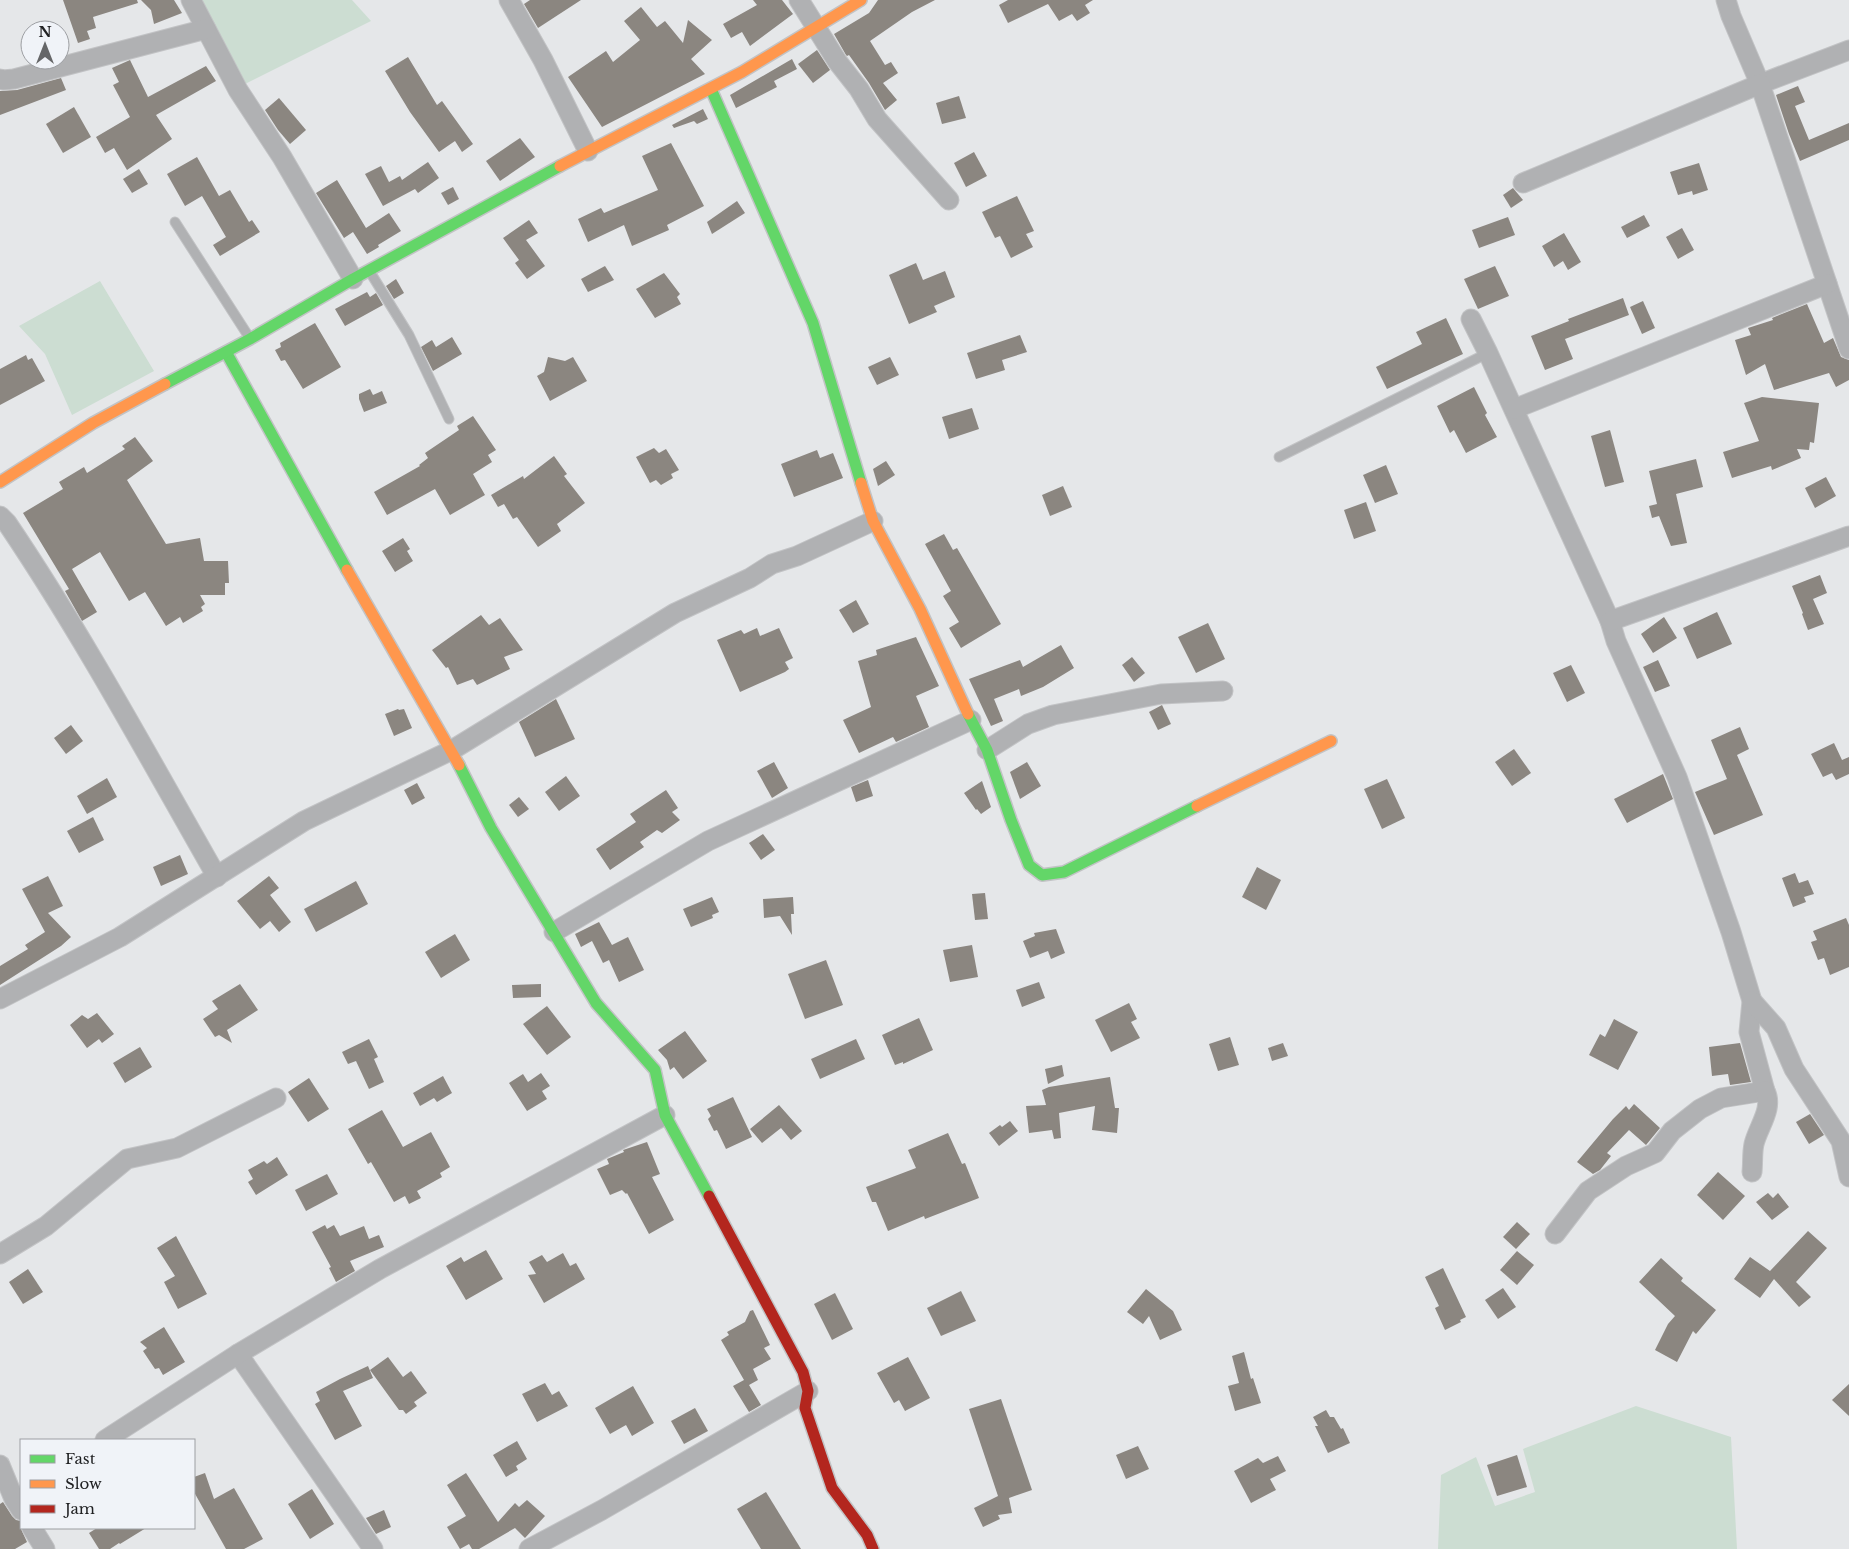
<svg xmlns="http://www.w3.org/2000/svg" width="1849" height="1549" font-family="'Libre Baskerville',serif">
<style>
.green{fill:#ccddd2}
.building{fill:#8b8680}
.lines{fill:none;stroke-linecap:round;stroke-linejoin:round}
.lane-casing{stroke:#c2c3c5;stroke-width:11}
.street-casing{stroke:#c2c3c5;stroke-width:21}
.fast-casing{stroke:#c2c3c5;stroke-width:14}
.slow-casing{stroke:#c2c3c5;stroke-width:14}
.jam-casing{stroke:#c2c3c5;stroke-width:14}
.lane{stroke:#b0b1b3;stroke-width:9}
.street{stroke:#b0b1b3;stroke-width:19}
.fast{stroke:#63d668;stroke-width:11}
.slow{stroke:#ff974d;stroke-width:11}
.jam{stroke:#b3261e;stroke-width:11}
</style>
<rect width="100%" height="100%" fill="#e5e7e9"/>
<g class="green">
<path d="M189,0H352L371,21L235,89Z"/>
<path d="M100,281L154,371L72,415L45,354L19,326Z"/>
<path d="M1636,1406L1731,1437L1737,1549H1438L1441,1475L1476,1457L1495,1506L1535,1492L1523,1449Z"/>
</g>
<g class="building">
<path d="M63,0H137L138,3L93,17L96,28L87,31L90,39L78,43Z"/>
<path d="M141,0H174L182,13L154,24L151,10Z"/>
<path d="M530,0H581L538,28L524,4Z"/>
<path d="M753,0H782L793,14L750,46L742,32L731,38L723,24L757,5Z"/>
<path d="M878,0H935L912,12L870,41L885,65L891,62L898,73L883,83L897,100L885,110L869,83L849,55L847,56L846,55L834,34L869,13Z"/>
<path d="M1008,0H1093L1085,5L1090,13L1077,21L1072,14L1059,21L1048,4L1008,23L999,5Z"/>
<path d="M641,7L657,27L665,21L683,43L688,20L712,40L691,59L705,74L602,127L568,77L606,51L613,62L640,40L624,21Z"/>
<path d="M817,50L830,70L813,83L798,64Z"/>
<path d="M408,57L437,105L442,101L473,144L462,152L455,141L439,152L410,112L385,71Z"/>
<path d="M792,59L797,69L774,81L777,87L736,108L730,95Z"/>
<path d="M130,60L148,97L206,66L216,81L156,115L172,139L127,170L114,148L105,153L96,137L130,117L113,85L119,82L112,68Z"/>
<path d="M61,78L66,90L0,115V91L17,90Z"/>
<path d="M1798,86L1805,102L1795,106L1809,140L1849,123V140L1800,161L1789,134L1776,95Z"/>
<path d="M959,96L966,118L942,124L936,103Z"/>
<path d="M279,98L306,130L290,144L278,130L265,110Z"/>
<path d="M74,107L91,137L63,153L46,124Z"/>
<path d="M703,109L708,119L697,124L694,121L674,128L672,125Z"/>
<path d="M520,138L535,157L500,181L486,161Z"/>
<path d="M671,143L704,206L667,225L669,230L632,246L624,225L588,242L578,219L601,208L604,213L658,190L642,156Z"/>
<path d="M974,152L987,176L966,187L954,163Z"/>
<path d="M197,157L219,196L230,190L249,222L252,220L260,232L220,256L213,245L226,237L202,196L185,206L167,174Z"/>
<path d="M428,162L439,178L418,193L415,189L383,206L365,174L381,166L389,182L400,176L402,180Z"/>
<path d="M1699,163L1708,190L1693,195L1692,191L1678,195L1670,172Z"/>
<path d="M139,169L148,184L132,193L123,179Z"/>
<path d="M337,180L366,228L389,213L401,231L378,245L379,247L367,254L353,232L344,238L316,193Z"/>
<path d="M453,187L459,199L448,205L441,193Z"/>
<path d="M1513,188L1523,200L1511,208L1503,195Z"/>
<path d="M1017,196L1034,231L1026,234L1033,247L1011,258L1000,236L995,238L982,212Z"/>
<path d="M737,201L745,213L712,234L707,222Z"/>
<path d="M1644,215L1650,226L1627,238L1621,227Z"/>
<path d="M1508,217L1515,235L1479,248L1472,230Z"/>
<path d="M529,220L538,233L526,240L545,266L527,279L515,263L519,260L503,238Z"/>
<path d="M1682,228L1694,250L1678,259L1666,237Z"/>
<path d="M1564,233L1581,262L1568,270L1563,261L1554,267L1542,246Z"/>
<path d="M916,263L923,280L945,271L955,297L934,306L937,312L909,324L889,275Z"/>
<path d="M605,266L614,280L588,292L581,279Z"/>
<path d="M1495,266L1509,296L1478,309L1464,279Z"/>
<path d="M664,273L680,294L677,297L681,304L655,318L636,289Z"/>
<path d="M396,279L404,293L394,299L386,286Z"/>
<path d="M367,292L370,297L376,293L383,305L345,326L335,309Z"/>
<path d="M1623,298L1629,315L1565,339L1573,359L1545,370L1531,336L1569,321L1568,319Z"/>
<path d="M1643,301L1655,328L1642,334L1630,307Z"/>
<path d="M1807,304L1824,343L1833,338L1841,357L1849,360V380L1836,387L1829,373L1774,390L1765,364L1746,375L1735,340L1751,335L1748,328L1773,320L1772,318Z"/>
<path d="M1446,318L1463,354L1387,389L1376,367L1422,344L1416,332Z"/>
<path d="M315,323L341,367L303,389L285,360L281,361L275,350L281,347L280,343Z"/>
<path d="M1020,335L1027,352L1002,360L1005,370L976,379L967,353Z"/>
<path d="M452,337L462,354L433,371L421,347L432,340L436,347Z"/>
<path d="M26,355L28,360L32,358L45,381L0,405V369Z"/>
<path d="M548,357L565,361L573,357L587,381L550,401L537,376L544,372Z"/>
<path d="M890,357L899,375L877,385L868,367Z"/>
<path d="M1474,387L1487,413L1485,415L1497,437L1466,453L1454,430L1450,433L1437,406Z"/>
<path d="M370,389L373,395L382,391L387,403L364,412L359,399V394Z"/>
<path d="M1762,397L1819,403L1814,443L1810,442L1809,450L1797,449L1801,458L1772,470L1771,466L1732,478L1723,452L1759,441L1744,403Z"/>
<path d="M972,408L979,429L949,439L942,417Z"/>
<path d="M473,416L496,450L488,455L492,462L473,474L485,495L450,515L435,489L387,515L374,492L420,466L419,465L428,458L425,453L459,430L457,426Z"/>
<path d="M1610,430L1624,482L1605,487L1591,436Z"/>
<path d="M135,437L153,461L127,480L166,544L200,538L204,561H228L229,583H225V595H200L205,604L201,607L203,611L183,623L180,617L166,626L145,592L129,601L100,552L72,569L97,612L82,621L65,591L69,589L23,513L63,489L59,482L84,467L87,473L125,449L122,446Z"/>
<path d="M654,448L659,453L666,449L679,470L671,474L673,478L661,485L656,480L650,483L636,457Z"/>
<path d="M817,450L820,458L833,453L843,478L794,497L781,464Z"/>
<path d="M554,456L567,474L564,476L585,503L557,524L561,531L538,547L517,517L513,519L504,504L498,507L491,495L523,476L524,479Z"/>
<path d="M1696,459L1703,487L1676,494L1687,543L1671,546L1659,516L1652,518L1649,506L1657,504L1649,471Z"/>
<path d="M886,461L895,475L878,486L873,469Z"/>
<path d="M1386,465L1398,494L1375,503L1363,475Z"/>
<path d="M1826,477L1836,496L1815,508L1805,488Z"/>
<path d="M1063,486L1072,507L1050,516L1042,495Z"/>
<path d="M1366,502L1376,531L1354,539L1344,510Z"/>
<path d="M944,534L953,550L957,548L1001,624L961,648L949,628L959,622L943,596L951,591L925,544Z"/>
<path d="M403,538L410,549L407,551L413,561L395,572L382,551Z"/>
<path d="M1820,575L1827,593L1813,599L1824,624L1808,630L1802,614L1803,613L1792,586Z"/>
<path d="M856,600L869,624L853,633L839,610Z"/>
<path d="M1717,612L1732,644L1697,659L1683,628Z"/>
<path d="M481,615L489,625L500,618L523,650L504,657L510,669L477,685L473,679L457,685L448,667L446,668L432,650Z"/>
<path d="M1664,617L1677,638L1653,653L1641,634Z"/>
<path d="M1208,623L1225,659L1196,673L1178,637Z"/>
<path d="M757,628L760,636L779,628L793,658L785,662L789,669L785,672L740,692L717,640L741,630L744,634Z"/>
<path d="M916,637L939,686L916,696L929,727L896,742L893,737L859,753L843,720L871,707L858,661L877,655L876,650Z"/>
<path d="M1061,645L1074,668L1043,687L1021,696L1019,689L994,699L1003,721L991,726L969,679L1020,660L1023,667Z"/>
<path d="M1132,657L1145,673L1134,682L1122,665Z"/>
<path d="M1658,660L1670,686L1655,692L1643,667Z"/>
<path d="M1571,665L1585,693L1567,702L1553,673Z"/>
<path d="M556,699L575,739L535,757L519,722Z"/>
<path d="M1162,705L1171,724L1158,730L1149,712Z"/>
<path d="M398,709L399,710L404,709L412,728L394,736L385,714Z"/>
<path d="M71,725L83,741L66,754L54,738Z"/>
<path d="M1740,727L1749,749L1737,755L1763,815L1714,835L1695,792L1727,779L1711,740Z"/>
<path d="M1834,743L1842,760L1849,757V774L1836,780L1832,773L1823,777L1811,754Z"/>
<path d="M1514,749L1531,773L1512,786L1495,762Z"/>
<path d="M774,762L788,788L772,798L757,771Z"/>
<path d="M1027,762L1041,786L1020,799L1010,772Z"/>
<path d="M1663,774L1673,799L1627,823L1614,799Z"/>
<path d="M566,776L580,796L559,811L545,792Z"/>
<path d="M107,778L117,797L87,814L77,796Z"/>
<path d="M1387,779L1405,818L1382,829L1364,789Z"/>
<path d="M868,780L873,796L856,802L851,787Z"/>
<path d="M982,781L991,807L981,814L977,809L976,810L964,793Z"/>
<path d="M417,783L425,798L412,805L404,790Z"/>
<path d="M666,790L678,808L672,812L680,820L662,833L657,830L640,842L644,847L610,870L596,849L636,822L630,814Z"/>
<path d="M519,797L529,809L518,817L509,805Z"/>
<path d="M93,817L104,840L79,853L67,831Z"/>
<path d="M763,834L775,850L761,860L749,843Z"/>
<path d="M180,855L188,874L161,886L153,867Z"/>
<path d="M1257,867L1281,880L1266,910L1242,897Z"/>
<path d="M1795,873L1799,883L1808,880L1814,894L1804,897L1806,902L1793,907L1782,878Z"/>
<path d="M48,876L63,906L48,913L71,937L61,946L0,985V966L28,949L25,945L45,932L22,889Z"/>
<path d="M269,876L279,888L270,895L291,922L279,932L270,921L260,929L237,901Z"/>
<path d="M356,881L368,904L316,932L304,909Z"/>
<path d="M985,893L988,919L975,920L972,894Z"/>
<path d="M712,897L719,912L712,915L713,918L691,927L683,909Z"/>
<path d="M793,897L794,914H791L792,935L780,916L764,918L763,899Z"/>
<path d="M1846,918L1849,925V967L1830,975L1824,958L1818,960L1811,942L1817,940L1813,931Z"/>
<path d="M599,922L612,945L628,937L644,970L619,982L609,960L603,963L592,941L581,947L575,934Z"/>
<path d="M1056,929L1065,953L1051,959L1048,951L1030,958L1023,941L1035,936L1034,933Z"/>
<path d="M455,934L470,960L441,978L425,952Z"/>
<path d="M972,945L978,977L950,982L943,950Z"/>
<path d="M826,960L843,1005L805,1019L788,974Z"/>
<path d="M1039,982L1045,998L1022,1007L1016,990Z"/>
<path d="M240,984L258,1010L227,1030L232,1043L219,1035L215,1037L203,1019L218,1009L212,1001Z"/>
<path d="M541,984V997L513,998L512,985Z"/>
<path d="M1129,1003L1137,1019L1131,1022L1140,1038L1111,1052L1095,1020Z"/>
<path d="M547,1006L571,1037L547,1055L523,1024Z"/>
<path d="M97,1013L114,1034L102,1043L99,1039L87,1048L70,1025L82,1015L88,1019Z"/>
<path d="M919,1018L933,1050L903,1064V1062L895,1065L882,1035Z"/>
<path d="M1614,1019L1638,1032L1618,1070L1589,1055L1600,1034L1605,1037Z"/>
<path d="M685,1031L707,1061L683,1079L674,1067L670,1070L667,1060L658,1050Z"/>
<path d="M1230,1037L1239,1065L1218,1071L1209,1044Z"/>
<path d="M369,1039L378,1057L374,1059L384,1082L369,1089L356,1061L348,1064L342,1052Z"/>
<path d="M856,1039L865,1059L820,1079L811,1059Z"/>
<path d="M1283,1043L1288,1056L1272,1061L1268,1048Z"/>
<path d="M1740,1043L1751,1082L1730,1085L1728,1074L1712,1076L1709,1047Z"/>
<path d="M140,1047L152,1067L125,1083L113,1063Z"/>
<path d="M1062,1065L1064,1076L1048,1084L1045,1069Z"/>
<path d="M541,1073L550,1086L542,1091L547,1099L527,1111L509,1083L523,1074L528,1082Z"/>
<path d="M443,1076L452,1093L437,1102L434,1098L420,1106L413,1093Z"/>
<path d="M1110,1077L1115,1108H1119L1117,1133L1092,1130L1095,1106L1059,1113L1061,1138L1054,1139L1052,1130L1029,1133L1026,1106L1046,1105L1042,1090L1049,1087Z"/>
<path d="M309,1078L329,1109L308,1122L288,1092Z"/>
<path d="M733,1097L752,1137L726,1149L717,1130L714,1131L708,1119L711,1116L707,1109Z"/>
<path d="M1634,1104L1660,1128L1646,1145L1629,1130L1607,1153L1611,1156L1600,1170L1593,1174L1577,1162L1613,1119L1626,1106L1629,1110Z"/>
<path d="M779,1105L802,1131L791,1140L781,1128L762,1143L750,1129Z"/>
<path d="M382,1110L403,1147L431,1132L450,1167L440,1173L442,1177L417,1191L421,1198L409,1204L405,1196L394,1202L371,1162L368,1164L348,1129Z"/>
<path d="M1810,1114L1824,1135L1809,1144L1796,1122Z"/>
<path d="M1010,1121L1018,1131L999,1146L989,1133L1000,1125L1002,1127Z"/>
<path d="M948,1133L962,1164L965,1163L979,1198L925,1219L924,1216L888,1231L876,1202H872L866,1187L916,1168L908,1150Z"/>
<path d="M647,1142L660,1174L652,1177L674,1220L649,1234L627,1193L626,1194L622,1190L610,1195L597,1169L609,1164L607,1159L624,1152L623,1150Z"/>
<path d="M277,1157L288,1175L256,1195L248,1182L253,1179L248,1170L264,1161L267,1164Z"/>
<path d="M1718,1172L1745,1196L1723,1220L1697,1195Z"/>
<path d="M327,1174L338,1194L306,1211L295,1190Z"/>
<path d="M1768,1193L1773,1198L1778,1193L1789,1207L1772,1220L1756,1202Z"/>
<path d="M1517,1222L1530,1234L1516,1249L1503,1237Z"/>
<path d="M325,1225L327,1229L334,1225L340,1236L364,1226L369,1239L379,1235L384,1247L350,1261L355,1271L336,1282L329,1268L331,1267L312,1232Z"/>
<path d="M1808,1231L1827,1248L1796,1282L1811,1297L1799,1307L1774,1279L1760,1298L1734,1279L1750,1257L1770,1271Z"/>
<path d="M176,1236L207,1294L178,1309L164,1282L175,1276L157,1248Z"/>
<path d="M486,1250L503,1279L466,1300L446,1266L461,1257L464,1262Z"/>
<path d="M1517,1251L1534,1265L1517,1285L1500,1270Z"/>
<path d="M563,1253L570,1266L576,1263L585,1279L544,1303L528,1275L536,1274L529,1262L542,1255L547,1262Z"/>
<path d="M1661,1258L1683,1278L1681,1281L1716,1310L1696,1334L1693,1331L1677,1362L1655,1350L1668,1324L1675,1316L1639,1282Z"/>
<path d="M1443,1268L1466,1317L1460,1320L1461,1322L1445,1330L1435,1308L1439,1306L1425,1277Z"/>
<path d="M28,1269L43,1292L23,1304L9,1282Z"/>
<path d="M1503,1288L1516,1307L1498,1319L1485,1300Z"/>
<path d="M1146,1289L1173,1311L1182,1330L1160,1340L1149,1316L1143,1324L1127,1312Z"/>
<path d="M961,1291L976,1321L941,1336L927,1308Z"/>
<path d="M835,1293L853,1329L832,1340L814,1304Z"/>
<path d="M753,1310L770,1345L764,1348L771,1359L753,1369L758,1380L749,1385L761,1405L749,1412L733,1386L744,1380L721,1340L729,1335L727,1332L745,1322L750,1311Z"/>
<path d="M164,1327L185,1362L163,1375L159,1368L155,1369L143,1351L147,1348L140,1342Z"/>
<path d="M1244,1352L1251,1379L1253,1378L1261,1403L1235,1411L1228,1386L1239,1383L1232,1356Z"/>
<path d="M388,1357L403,1377L411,1371L427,1393L414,1402L417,1406L406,1414L403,1410H399L370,1370Z"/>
<path d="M908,1357L930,1398L905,1411L899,1400L894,1403L877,1373Z"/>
<path d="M368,1366L373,1378L343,1391L362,1426L335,1440L315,1404L320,1401L316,1392L340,1379Z"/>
<path d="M545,1383L552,1395L559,1391L568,1406L537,1422L522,1394Z"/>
<path d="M1849,1384V1416L1832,1400Z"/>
<path d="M633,1386L654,1423L632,1436L626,1425L610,1434L595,1408Z"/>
<path d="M1001,1399L1032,1490L1009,1498L1012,1513L998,1515L1000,1519L983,1527L974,1508L998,1496L969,1409Z"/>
<path d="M695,1408L708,1431L684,1444L671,1421Z"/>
<path d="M1326,1410L1330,1417H1334L1341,1429L1343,1428L1350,1443L1328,1453L1315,1426H1318L1313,1417Z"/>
<path d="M517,1441L527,1459L516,1466L518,1470L506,1477L493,1455Z"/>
<path d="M1138,1446L1149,1469L1126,1479L1116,1455Z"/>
<path d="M1517,1455L1527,1487L1497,1496L1487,1465Z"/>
<path d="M1278,1456L1286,1471L1270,1479L1276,1490L1251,1503L1234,1471L1258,1458L1263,1463Z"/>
<path d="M205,1473L214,1499L234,1488L263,1539L244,1549H226L194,1492V1477Z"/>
<path d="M466,1473L498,1522L515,1503L519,1507L527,1500L545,1516L525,1538L515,1528L479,1549H472L469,1544L460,1549L447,1527L466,1516L447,1485Z"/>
<path d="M312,1489L334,1524L310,1539L288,1504Z"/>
<path d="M766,1492L801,1549H761L737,1509Z"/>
<path d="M3,1502L12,1516L16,1520L21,1521V1529L27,1542L15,1549H0V1504Z"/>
<path d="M384,1510L391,1527L376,1534L366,1518Z"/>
<path d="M97,1528H146L120,1544L119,1543L110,1549H99L89,1533Z"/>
</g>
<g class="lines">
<g class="lane-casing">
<g id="lane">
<path d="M175,222L249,337"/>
<path d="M370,272L409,335L449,419"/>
<path d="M1279,457L1488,353"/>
</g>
</g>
<g class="street-casing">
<g id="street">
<path d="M191,0L238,90L282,157L353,279"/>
<path d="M509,0L543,60L588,151"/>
<path d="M799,0L837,61L859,89L877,119L949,200"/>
<path d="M1726,0L1731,16L1760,84L1849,50"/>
<path d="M0,79L3,80L14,79L206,29"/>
<path d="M1523,183L1760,84L1849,349"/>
<path d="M1471,319L1488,353L1610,621L1616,641L1677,777L1731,932L1752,1001L1749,1032L1765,1091L1721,1098L1700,1109L1672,1131L1655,1153L1626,1166L1588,1191L1555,1234"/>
<path d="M1514,409L1827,284"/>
<path d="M0,516L7,523C84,637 149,758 217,877"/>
<path d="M1610,621L1849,536"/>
<path d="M987,750L1028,724L1053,715L1161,694L1223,691"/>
<path d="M554,932L708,841L971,720"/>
<path d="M0,999L120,937L304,821L452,750L675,613L750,578L772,564L797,556L873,521"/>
<path d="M1752,1001L1776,1028L1794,1069L1841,1141L1849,1177"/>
<path d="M1752,1172C1753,1163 1752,1153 1754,1144C1758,1127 1774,1108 1765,1091"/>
<path d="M0,1254L46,1226L127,1159L177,1148L276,1098"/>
<path d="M238,1354L373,1549"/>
<path d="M105,1440L238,1354L380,1269L665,1115"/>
<path d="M0,1465L14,1499L21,1510"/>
<path d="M32,1528L45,1549"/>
<path d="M529,1549L602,1510L808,1391"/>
</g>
</g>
<g class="fast-casing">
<g id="fast">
<path d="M711,89L813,323L861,483"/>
<path d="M226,352L347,570"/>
<path d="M165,384L250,339L353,279L560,166"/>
<path d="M968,714L987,750L1011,820L1029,865L1042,875L1064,872L1197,806"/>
<path d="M459,765L491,828L596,1003L655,1070L665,1115L709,1196"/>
</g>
</g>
<g class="slow-casing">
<g id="slow">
<path d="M560,166L742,72L861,0"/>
<path d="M0,482L93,423L165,384"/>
<path d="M861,483L873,521L920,609L968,714"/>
<path d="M347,570L459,765"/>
<path d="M1197,806L1331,741"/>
</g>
</g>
<g class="jam-casing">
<path id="jam" d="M709,1196L803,1372L808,1391L805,1408L832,1488L867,1535L873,1549"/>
</g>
<use href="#lane" class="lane"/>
<use href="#street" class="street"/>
<use href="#fast" class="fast"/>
<use href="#slow" class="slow"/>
<use href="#jam" class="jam"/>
</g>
<rect x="20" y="1439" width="175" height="90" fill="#f0f3f8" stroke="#9d9fa3"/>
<rect x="30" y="1455" width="25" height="8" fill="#63d668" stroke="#9d9fa3"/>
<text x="65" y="1464" font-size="15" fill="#202123">Fast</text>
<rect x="30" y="1480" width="25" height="8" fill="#ff974d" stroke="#9d9fa3"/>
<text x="65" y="1489" font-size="15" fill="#202123">Slow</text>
<rect x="30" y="1505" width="25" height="8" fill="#b3261e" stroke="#9d9fa3"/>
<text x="65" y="1514" font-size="15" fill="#202123">Jam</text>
<g transform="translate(45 45)"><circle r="24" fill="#f0f3f8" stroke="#9d9fa3"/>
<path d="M0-4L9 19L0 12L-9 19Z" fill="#656668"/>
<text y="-8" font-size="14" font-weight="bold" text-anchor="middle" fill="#202123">N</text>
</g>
</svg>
